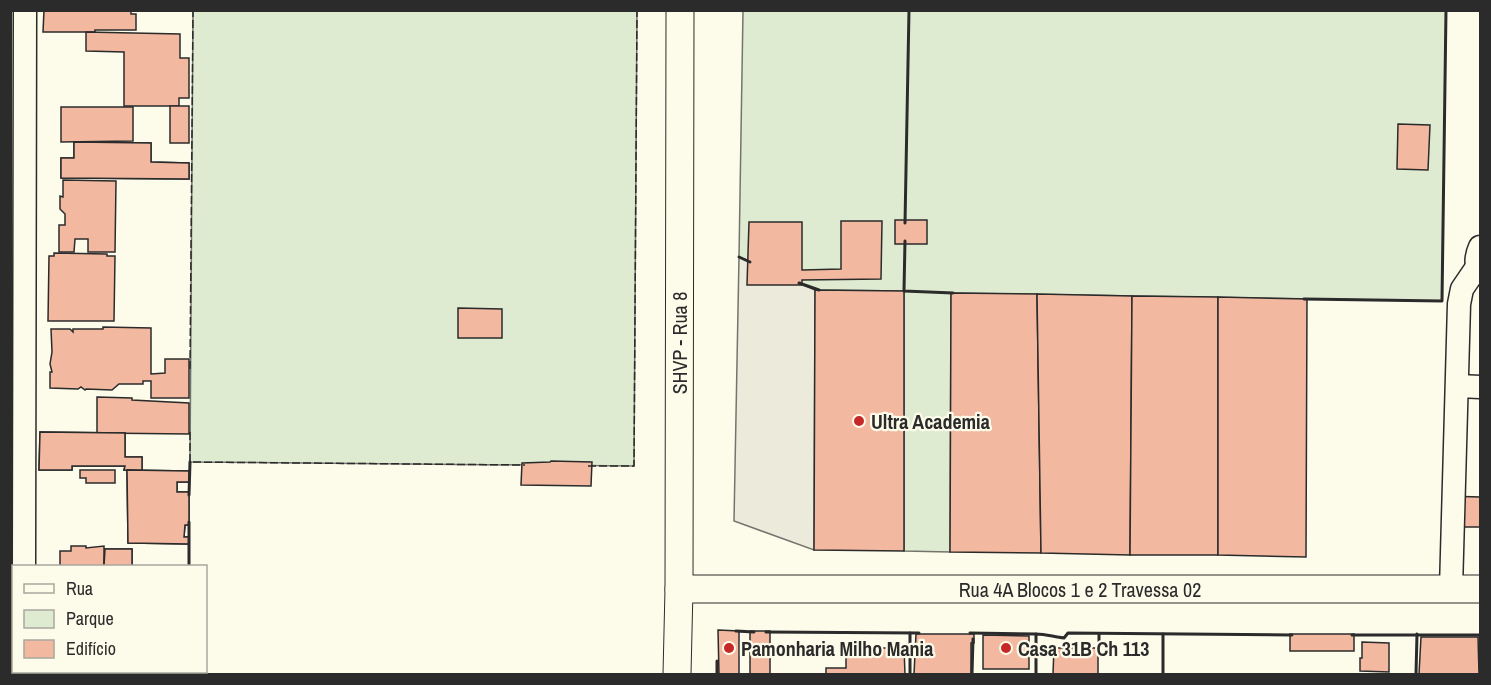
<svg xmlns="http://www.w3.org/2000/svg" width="1491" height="685" font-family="'Archivo Narrow',sans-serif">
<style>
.green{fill:#deebd1;stroke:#74746e;stroke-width:1.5}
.parking{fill:#eceadb;stroke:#74746e;stroke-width:1.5}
.building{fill:#f2b8a0;stroke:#2b2b2b;stroke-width:1.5}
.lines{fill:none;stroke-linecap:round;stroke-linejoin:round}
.minor-casing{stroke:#2b2b2b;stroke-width:25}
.tertiary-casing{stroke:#2b2b2b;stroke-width:29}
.minor{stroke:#fdfbea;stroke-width:22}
.tertiary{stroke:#fdfbea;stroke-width:27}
.fence{stroke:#2b2b2b;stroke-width:1.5;stroke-dasharray:8 3;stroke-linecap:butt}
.wall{stroke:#2b2b2b;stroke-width:3}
.poi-dot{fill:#c62828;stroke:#fdfbea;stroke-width:2}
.labels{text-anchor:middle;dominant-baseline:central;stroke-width:4.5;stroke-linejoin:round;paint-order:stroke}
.street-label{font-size:20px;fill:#2b2b2b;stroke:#fdfbea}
.poi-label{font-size:20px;font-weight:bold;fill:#2b2b2b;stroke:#fdfbea;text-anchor:start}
</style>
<rect width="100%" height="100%" fill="#fdfbea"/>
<g class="green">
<path d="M193,11H637L634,466L190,462Z"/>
<path d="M743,11H1446L1442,301L951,293L950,552L904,551V291L815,290L739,257Z"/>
</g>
<path class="parking" d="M739,257L815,290L814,550L734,521Z"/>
<g class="building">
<path d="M44,10H131V14H136V30H95V32H43Z"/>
<path d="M86,32L180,34V58H189V98H179V106H124V52L86,51Z"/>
<rect x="170" y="106" width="19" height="37"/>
<path d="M61,107H133V141L61,142Z"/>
<path d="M1398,124L1430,125L1428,170L1397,169Z"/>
<path d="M74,142L151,143V162L189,163V179L61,178V158H74Z"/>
<path d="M74,142L151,143V162L189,163V179L61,178V158H74Z"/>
<path d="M63,180L116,181L115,252H88V239H75L74,252H59V225H65V214L60,209V196L63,197Z"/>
<rect x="895" y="220" width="32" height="24"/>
<path d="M841,221H882L881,279L802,280V285H747L749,222H802V270L841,269Z"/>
<path d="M54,253L107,254V256H115L114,321H48L49,256H54Z"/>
<path d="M815,290L904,291V551L814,550Z"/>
<path d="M951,293L1037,294L1041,553L950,552Z"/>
<path d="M1037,294L1132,296L1130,555L1041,553Z"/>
<path d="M1132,296L1218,297V555H1130Z"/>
<path d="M1218,297L1307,299L1306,557L1218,555Z"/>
<path d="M458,308L502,309V338H458Z"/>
<path d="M103,327L151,328V374L165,373V359H189V398H151V381H143V384H119L112,390L86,389L85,390L81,387L78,389L50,388V372H52L50,364L52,352L51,329H70L73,332V329H103Z"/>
<path d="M97,397L132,398V400L189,403V434L97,433Z"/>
<path d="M40,432L125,433V457H142V471L124,470L125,466H72V470H39Z"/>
<path d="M40,432L125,433V457H142V471L124,470L125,466H72V470H39Z"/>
<path d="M551,461L592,462L591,486L521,485L522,463L550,462Z"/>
<path d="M80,470H115V483H86V478H80Z"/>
<path d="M127,470L189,471V482H177V492H189V525H185L184,537H189V544L128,543Z"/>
<path d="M127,470L189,471V482H177V492H189V525H185L184,537H189V544L128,543Z"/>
<path d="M1445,496L1480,497V527H1445Z"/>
<path d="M71,546H86V548L104,546V566H60V551H71Z"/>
<path d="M105,549H132V566H104Z"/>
<path d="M105,549H132V566H104Z"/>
<path d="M718,630L739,631V674H719Z"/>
<rect x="750" y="631" width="20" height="43"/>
<path d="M916,634H974V643H971V674H914Z"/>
<rect x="1290" y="634" width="64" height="17"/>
<path d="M983,635L1029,636V669H983Z"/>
<path d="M1421,637H1478L1479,674H1419Z"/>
<path d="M1362,642L1389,643V672L1360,671V658H1362Z"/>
<path d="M846,648H904L905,674H826V668H846Z"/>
<path d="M1054,648H1098V674H1053Z"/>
<rect x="101" y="672" width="87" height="2"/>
</g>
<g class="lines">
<g class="minor-casing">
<g id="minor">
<path d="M1480,247C1476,256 1475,265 1480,273"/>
<path d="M1458,386L1480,387"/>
<path d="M24,566L25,10"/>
<path d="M1451,589L1459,304L1462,289L1477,267"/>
<path d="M26,672V674"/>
</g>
</g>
<g class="tertiary-casing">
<g id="tertiary">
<path d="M679,589H1480"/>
<path d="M677,674L679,589L680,10"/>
</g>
</g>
<use href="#minor" class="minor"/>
<use href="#tertiary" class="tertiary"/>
<g class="fence">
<path d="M190,369L193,10"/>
<path d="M190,432V462L525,465"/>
<path d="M588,466H634L637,10"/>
</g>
<g class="wall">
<path d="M905,223L909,10"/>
<path d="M905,241L904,291L953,293"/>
<path d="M739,257L750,262"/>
<path d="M799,283L819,290"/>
<path d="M1304,299L1442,301L1446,10"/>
<path d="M189,495L190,462"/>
<path d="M189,566V522"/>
<path d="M736,631L754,632"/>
<path d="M766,632L919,633"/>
<path d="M910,633V674"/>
<path d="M970,633L1036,634"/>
<path d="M1352,635H1480"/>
<path d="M1099,652V634"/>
<path d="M1480,668V635"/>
<path d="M717,674V661"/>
<path d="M972,674L973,639"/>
<path d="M1036,674V634C1046,634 1054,637 1064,638L1068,633L1292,635"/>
<path d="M1163,674V634"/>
<path d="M1416,674L1417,634"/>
</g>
</g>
<g class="poi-dot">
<circle cx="859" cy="421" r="6"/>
<circle cx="729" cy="648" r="6"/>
<circle cx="1006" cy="648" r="6"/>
</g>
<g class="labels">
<g class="street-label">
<text transform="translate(679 343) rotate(-90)">SHVP - Rua 8</text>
<text x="1080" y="589">Rua 4A Blocos 1 e 2 Travessa 02</text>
</g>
<g class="poi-label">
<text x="871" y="421">Ultra Academia</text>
<text x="741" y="648">Pamonharia Milho Mania</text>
<text x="1018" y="648">Casa 31B Ch 113</text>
</g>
</g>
<rect width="1491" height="685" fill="none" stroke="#2b2b2b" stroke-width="24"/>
<rect x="12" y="565" width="195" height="108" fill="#fdfbea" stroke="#a9a89e" stroke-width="1.5"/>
<rect x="24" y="584" width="30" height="9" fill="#fdfbea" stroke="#a9a89e" stroke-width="1.5"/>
<text x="66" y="595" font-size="18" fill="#2b2b2b">Rua</text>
<rect x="24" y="610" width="30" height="18" fill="#deebd1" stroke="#a9a89e" stroke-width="1.5"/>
<text x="66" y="625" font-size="18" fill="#2b2b2b">Parque</text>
<rect x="24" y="640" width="30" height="18" fill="#f2b8a0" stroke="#a9a89e" stroke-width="1.5"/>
<text x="66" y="655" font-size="18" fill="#2b2b2b">Edifício</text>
</svg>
